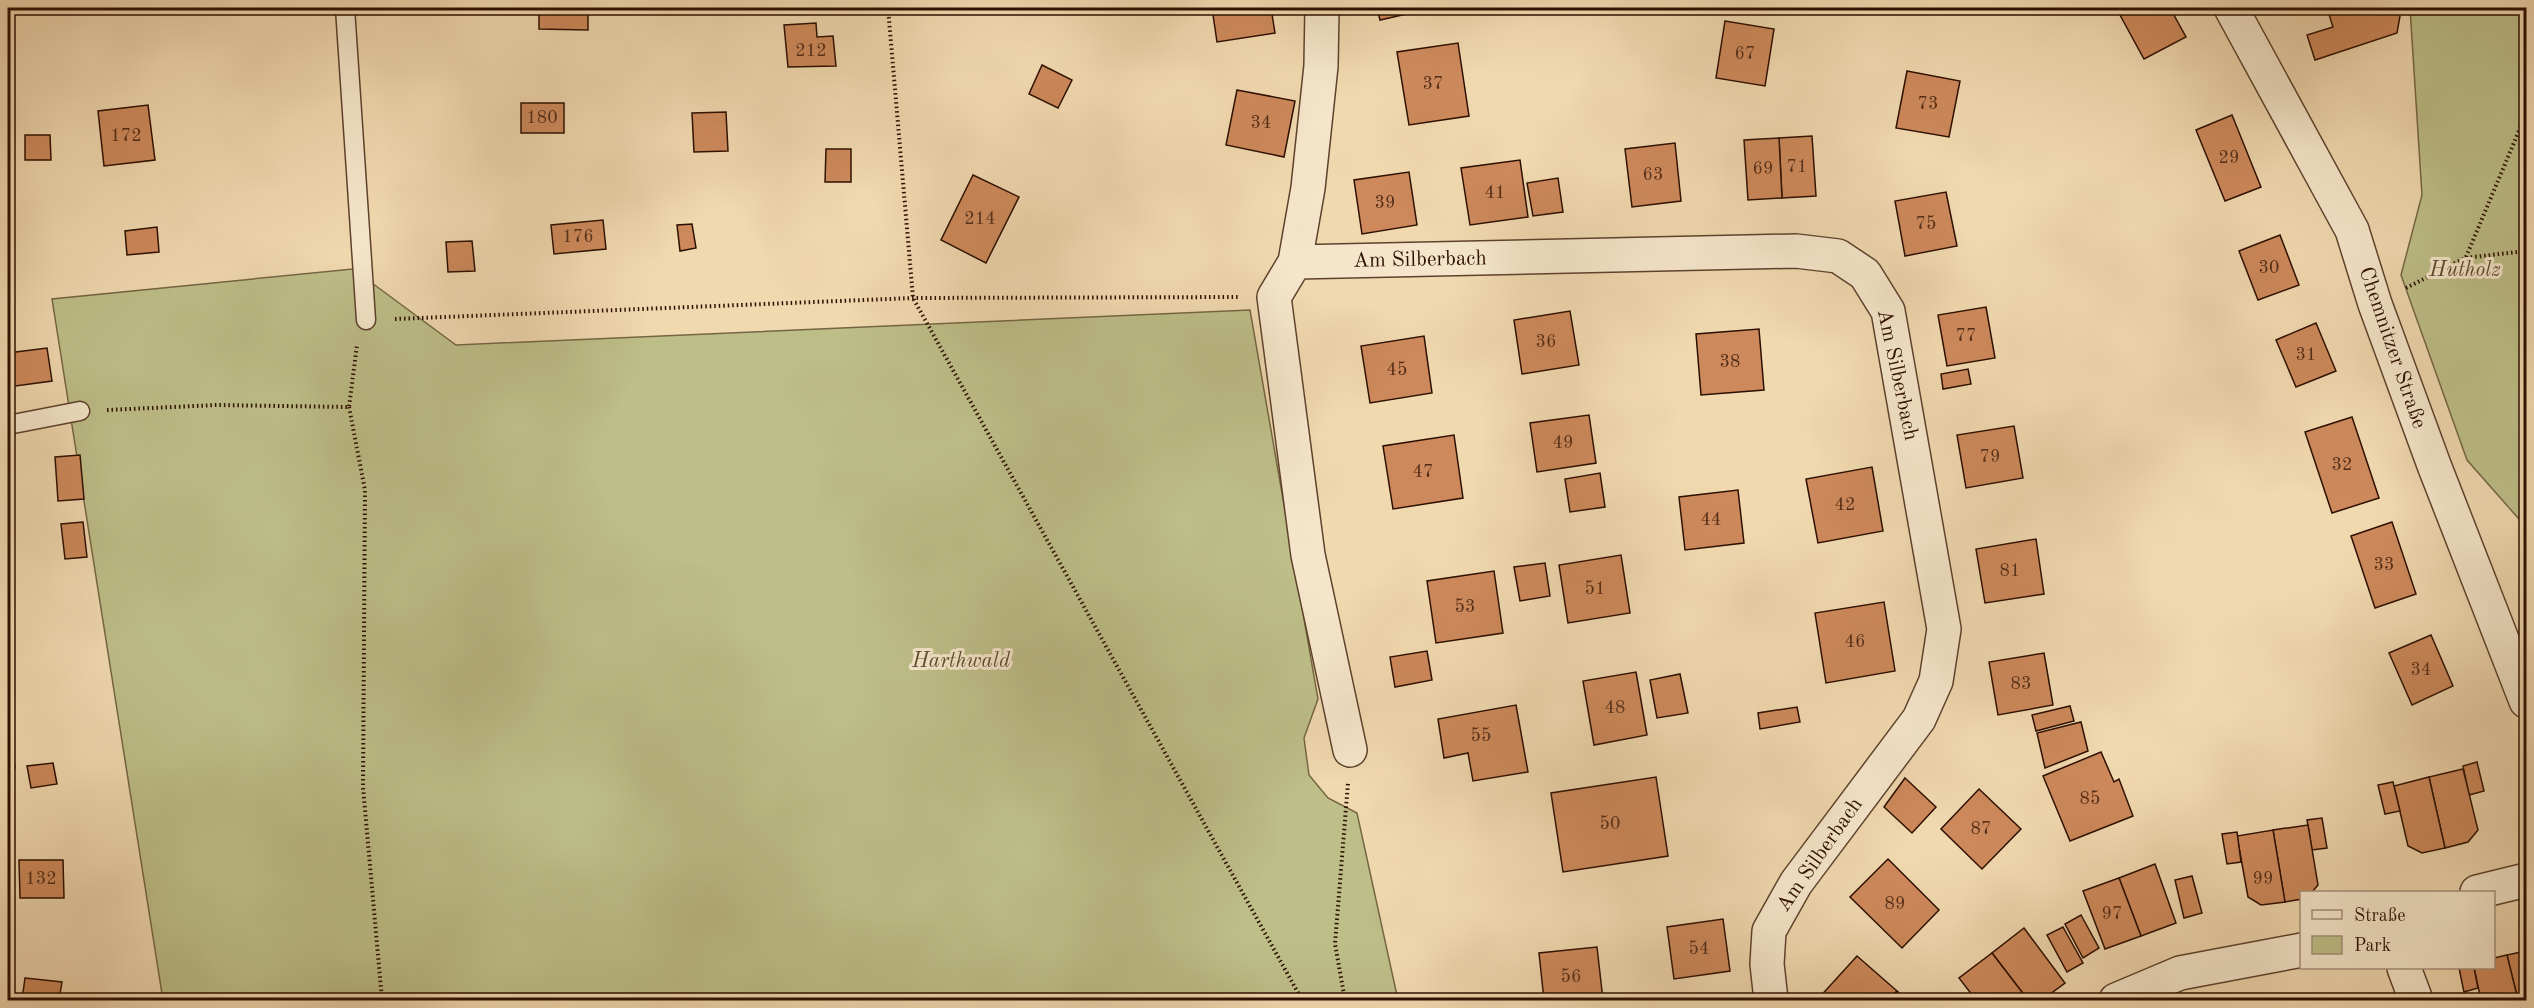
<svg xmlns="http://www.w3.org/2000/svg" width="2534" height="1008" font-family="'Old Standard TT',serif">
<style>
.green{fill:#bdbe88;stroke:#756644;stroke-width:1.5}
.building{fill:#cd895b;stroke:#2d0f01;stroke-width:1.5}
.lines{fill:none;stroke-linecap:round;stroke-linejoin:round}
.service-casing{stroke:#5e412c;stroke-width:21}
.minor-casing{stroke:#5e412c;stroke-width:36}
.tertiary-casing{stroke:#5e412c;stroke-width:36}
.path{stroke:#2d0f01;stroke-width:4;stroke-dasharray:1.5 3;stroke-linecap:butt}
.service{stroke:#f5e6cb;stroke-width:18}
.minor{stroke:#f5e6cb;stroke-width:33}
.tertiary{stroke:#f5e6cb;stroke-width:33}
.labels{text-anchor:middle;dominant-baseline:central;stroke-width:6;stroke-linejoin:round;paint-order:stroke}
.number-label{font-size:18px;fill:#552e18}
.street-label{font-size:21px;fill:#2d0f01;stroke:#f5e6cb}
.park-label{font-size:21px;font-style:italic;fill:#5f4c30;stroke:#f5e6cb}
</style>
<rect width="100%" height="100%" fill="#f0d8af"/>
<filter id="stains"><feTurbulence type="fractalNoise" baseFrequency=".00333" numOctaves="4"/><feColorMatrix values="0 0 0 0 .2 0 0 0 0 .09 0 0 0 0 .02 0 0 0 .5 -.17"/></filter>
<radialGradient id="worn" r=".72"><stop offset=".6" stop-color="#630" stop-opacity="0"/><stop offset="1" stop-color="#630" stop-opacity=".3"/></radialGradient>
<g class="green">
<path d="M2410,8H2526V527L2467,460L2401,275L2422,195Z"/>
<path d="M353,269L456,345L1250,310L1318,699L1304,738L1309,775L1328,798L1357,813L1398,1000H163L52,299Z"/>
</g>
<g class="building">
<path d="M539,8H588V30L539,29Z"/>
<path d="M1212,8H1271L1275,33L1217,42Z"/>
<path d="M1377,8H1429V9L1380,20Z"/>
<path d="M2133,8H2170L2186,37L2144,59L2120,15Z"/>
<path d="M2327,8H2397L2400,16L2397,33L2315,60L2307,35L2333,27Z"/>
<path d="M1725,21L1774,29L1765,86L1716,78Z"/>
<path d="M816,23L817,37L833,36L836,66L788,67L784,25Z"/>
<path d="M1458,43L1469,116L1409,125L1397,52Z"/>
<path d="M1042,65L1072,80L1058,108L1029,94Z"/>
<path d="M1907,71L1960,81L1949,137L1896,128Z"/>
<path d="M1237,90L1295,101L1284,157L1226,145Z"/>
<rect x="521" y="103" width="43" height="30"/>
<path d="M148,105L155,160L104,166L98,111Z"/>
<path d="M726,112L728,151L694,152L692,113Z"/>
<path d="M2232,115L2261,187L2225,201L2196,130Z"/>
<path d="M25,135H50L51,160H25Z"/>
<path d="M1812,136L1816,196L1782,198L1779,138Z"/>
<path d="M1779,138L1782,198L1748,200L1744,140Z"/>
<path d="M1675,143L1681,201L1632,207L1625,149Z"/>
<path d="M826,149H851V182H825Z"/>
<path d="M1520,160L1528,217L1470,225L1461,168Z"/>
<path d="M1409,172L1417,225L1362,234L1354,180Z"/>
<path d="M973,175L1019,197L986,263L941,240Z"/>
<path d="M1558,178L1563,212L1533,216L1527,183Z"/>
<path d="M1946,192L1957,246L1905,256L1895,201Z"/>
<path d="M603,220L606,249L554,254L551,225Z"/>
<path d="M692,224L696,248L680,251L677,225Z"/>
<path d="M157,227L159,252L127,255L125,231Z"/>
<path d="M2280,235L2299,285L2258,300L2239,251Z"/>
<path d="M472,241L475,271L448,272L446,242Z"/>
<path d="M1986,307L1995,358L1947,366L1938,315Z"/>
<path d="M1570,311L1579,365L1522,374L1514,320Z"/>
<path d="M2316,323L2336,371L2296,387L2276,340Z"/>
<path d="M1759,329L1764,390L1701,395L1696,334Z"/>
<path d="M1424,336L1432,393L1370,403L1361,346Z"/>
<path d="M47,348L52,381L8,387V353Z"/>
<path d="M1968,369L1971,384L1943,389L1941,374Z"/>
<path d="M1589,415L1596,463L1537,472L1530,423Z"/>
<path d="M2352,417L2379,498L2332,513L2305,432Z"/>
<path d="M2014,426L2023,478L1966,488L1957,435Z"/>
<path d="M1454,435L1463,498L1393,509L1383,446Z"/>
<path d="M80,455L84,499L58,501L55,457Z"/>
<path d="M1872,467L1883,531L1818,543L1806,479Z"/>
<path d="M1600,473L1605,507L1570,512L1565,479Z"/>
<path d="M1738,490L1744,543L1685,550L1679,497Z"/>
<path d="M83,522L87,557L65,559L61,524Z"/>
<path d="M2392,522L2416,594L2375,608L2351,536Z"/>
<path d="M2036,539L2044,594L1985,603L1976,549Z"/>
<path d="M1621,555L1630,613L1568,623L1559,565Z"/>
<path d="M1545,563L1550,596L1520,601L1514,567Z"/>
<path d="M1494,571L1503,633L1436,643L1427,581Z"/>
<path d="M1884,602L1895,671L1826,683L1815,613Z"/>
<path d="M2431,635L2453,686L2412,705L2389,653Z"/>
<path d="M1427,651L1432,680L1395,687L1390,657Z"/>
<path d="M2044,653L2053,705L1998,715L1989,662Z"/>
<path d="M1636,672L1647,735L1594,745L1583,681Z"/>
<path d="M1680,674L1688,713L1657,718L1650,680Z"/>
<path d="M1516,705L1528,772L1473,781L1468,753L1444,758L1438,719Z"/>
<path d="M2070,706L2074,721L2036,731L2032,715Z"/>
<path d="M1797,707L1800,722L1760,729L1758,713Z"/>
<path d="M2081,722L2088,751L2045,768L2037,733Z"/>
<path d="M8,743H11L15,768L8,769Z"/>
<path d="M2101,752L2114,782L2119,779L2133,816L2070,841L2043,776Z"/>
<path d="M2477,762L2484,791L2469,795L2463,766Z"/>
<path d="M53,763L57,784L31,788L27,766Z"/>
<path d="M2463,769L2478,830L2468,842L2445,848L2429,777Z"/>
<path d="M1656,777L1668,856L1563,872L1551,793Z"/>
<path d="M2429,777L2445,848L2422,853L2408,846L2394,786Z"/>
<path d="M1905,778L1936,807L1912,833L1884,807Z"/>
<path d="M2393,782L2400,811L2385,814L2378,785Z"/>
<path d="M1979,789L2021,829L1982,869L1941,829Z"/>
<path d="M2322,818L2327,848L2312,850L2307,820Z"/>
<path d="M2308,825L2318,885L2312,892H2302V899L2285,902L2273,830Z"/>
<path d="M2273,830L2285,902L2261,905L2248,897L2237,836Z"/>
<path d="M2237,832L2241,862L2227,864L2222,834Z"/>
<path d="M1888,859L1939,910L1902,948L1850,897Z"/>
<path d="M19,860H63L64,898H20Z"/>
<path d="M2155,864L2176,923L2141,936L2119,878Z"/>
<path d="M2192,876L2202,913L2184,918L2175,880Z"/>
<path d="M2119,878L2141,936L2105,949L2083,891Z"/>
<path d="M2081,915L2099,948L2083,958L2065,924Z"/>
<path d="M1723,919L1730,971L1674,979L1667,927Z"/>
<path d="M2063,927L2083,963L2067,972L2047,935Z"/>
<path d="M2024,928L2065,983L2042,1000H2028L1992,953Z"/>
<path d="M1597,947L1603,1000H1544L1539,953Z"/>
<path d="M2526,951V1000H2518L2507,955Z"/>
<path d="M1992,953L2028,1000H1976L1959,978Z"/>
<path d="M2507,955L2518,1000H2481L2474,968H2494V958Z"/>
<path d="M1857,956L1897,991L1889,1000H1817Z"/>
<path d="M2459,968H2474L2478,988L2464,992Z"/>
<path d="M25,978L62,982L59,1000H22Z"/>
<path d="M1897,991L1908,1000H1889Z"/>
</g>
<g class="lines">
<g class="service-casing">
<g id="service">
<path d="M345,8L366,320"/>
<path d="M8,425L80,411"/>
</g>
</g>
<g class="minor-casing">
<g id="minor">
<path d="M1322,8L1321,66L1308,188L1295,262L1274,297L1308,555L1350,750"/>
<path d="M1295,262L1796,251L1838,256L1865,274L1888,311L1944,629L1936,681L1919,719L1796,883L1769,931L1767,964L1771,1000"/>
<path d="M2477,892L2526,880"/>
<path d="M2404,968L2416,1000"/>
<path d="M2116,1000L2180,973L2302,950"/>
</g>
</g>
<g class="tertiary-casing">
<path id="tertiary" d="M2231,8L2352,230L2375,304L2434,465L2526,701"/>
</g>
<g class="path">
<path d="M888,8L913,298L1302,1000"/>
<path d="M2466,257L2526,114"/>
<path d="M2406,288L2465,258L2526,251"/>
<path d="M395,319L913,298L1239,297"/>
<path d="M349,407L365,490L363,787L382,1000"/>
<path d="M107,410L217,405L349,407L357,345"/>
<path d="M1345,1000L1335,944L1348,783"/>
</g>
<use href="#service" class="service"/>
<use href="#minor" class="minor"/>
<use href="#tertiary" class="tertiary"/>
</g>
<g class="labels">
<g class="number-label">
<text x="811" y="51">212</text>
<text x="1745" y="54">67</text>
<text x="1433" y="84">37</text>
<text x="1928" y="104">73</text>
<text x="542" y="118">180</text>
<text x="1261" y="123">34</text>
<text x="126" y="136">172</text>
<text x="2229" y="158">29</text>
<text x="1797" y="167">71</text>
<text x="1763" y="169">69</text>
<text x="1653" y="175">63</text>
<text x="1495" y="193">41</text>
<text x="1385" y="203">39</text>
<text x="980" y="219">214</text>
<text x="1926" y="224">75</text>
<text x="578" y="237">176</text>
<text x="2269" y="268">30</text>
<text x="1966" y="336">77</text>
<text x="1546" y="342">36</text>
<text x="2306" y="355">31</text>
<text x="1730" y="362">38</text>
<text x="1397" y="370">45</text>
<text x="1563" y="443">49</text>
<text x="1990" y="457">79</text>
<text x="2342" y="465">32</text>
<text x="1423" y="472">47</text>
<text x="1845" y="505">42</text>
<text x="1711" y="520">44</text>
<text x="2384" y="565">33</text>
<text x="2010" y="571">81</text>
<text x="1595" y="589">51</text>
<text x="1465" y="607">53</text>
<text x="1855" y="642">46</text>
<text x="2421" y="670">34</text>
<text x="2021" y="684">83</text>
<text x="1615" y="708">48</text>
<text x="1481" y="736">55</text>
<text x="2090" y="799">85</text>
<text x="1610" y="824">50</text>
<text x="1981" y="829">87</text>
<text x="41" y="879">132</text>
<text x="2263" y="879">99</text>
<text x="1895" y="904">89</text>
<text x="2112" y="914">97</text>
<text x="1699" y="949">54</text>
<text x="1571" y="977">56</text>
</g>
<g class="street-label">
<text transform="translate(1420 260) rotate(-1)">Am Silberbach</text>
<text transform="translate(2392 348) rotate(71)">Chemnitzer Straße</text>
<text transform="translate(1897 375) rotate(78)">Am Silberbach</text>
<text transform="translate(1820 855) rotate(-55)">Am Silberbach</text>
</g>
<g class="park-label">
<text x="2465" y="270">Hutholz</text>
<text x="961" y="661">Harthwald</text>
</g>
</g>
<rect width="2534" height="1008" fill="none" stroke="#f0d8af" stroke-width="30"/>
<rect x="9" y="9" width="2516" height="990" fill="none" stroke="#2d0f01" stroke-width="3"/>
<rect x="15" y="15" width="2504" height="978" fill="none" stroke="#2d0f01" stroke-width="1.5"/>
<rect x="2300" y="891" width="195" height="78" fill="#f5e6cb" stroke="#a5907a" stroke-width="1.5"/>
<rect x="2312" y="910" width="30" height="9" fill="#f5e6cb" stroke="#a5907a" stroke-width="1.5"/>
<text x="2354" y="921" font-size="18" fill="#2d0f01">Straße</text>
<rect x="2312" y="936" width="30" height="18" fill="#bdbe88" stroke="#a5907a" stroke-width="1.5"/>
<text x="2354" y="951" font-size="18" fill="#2d0f01">Park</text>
<rect width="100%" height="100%" filter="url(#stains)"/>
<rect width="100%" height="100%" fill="url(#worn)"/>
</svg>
